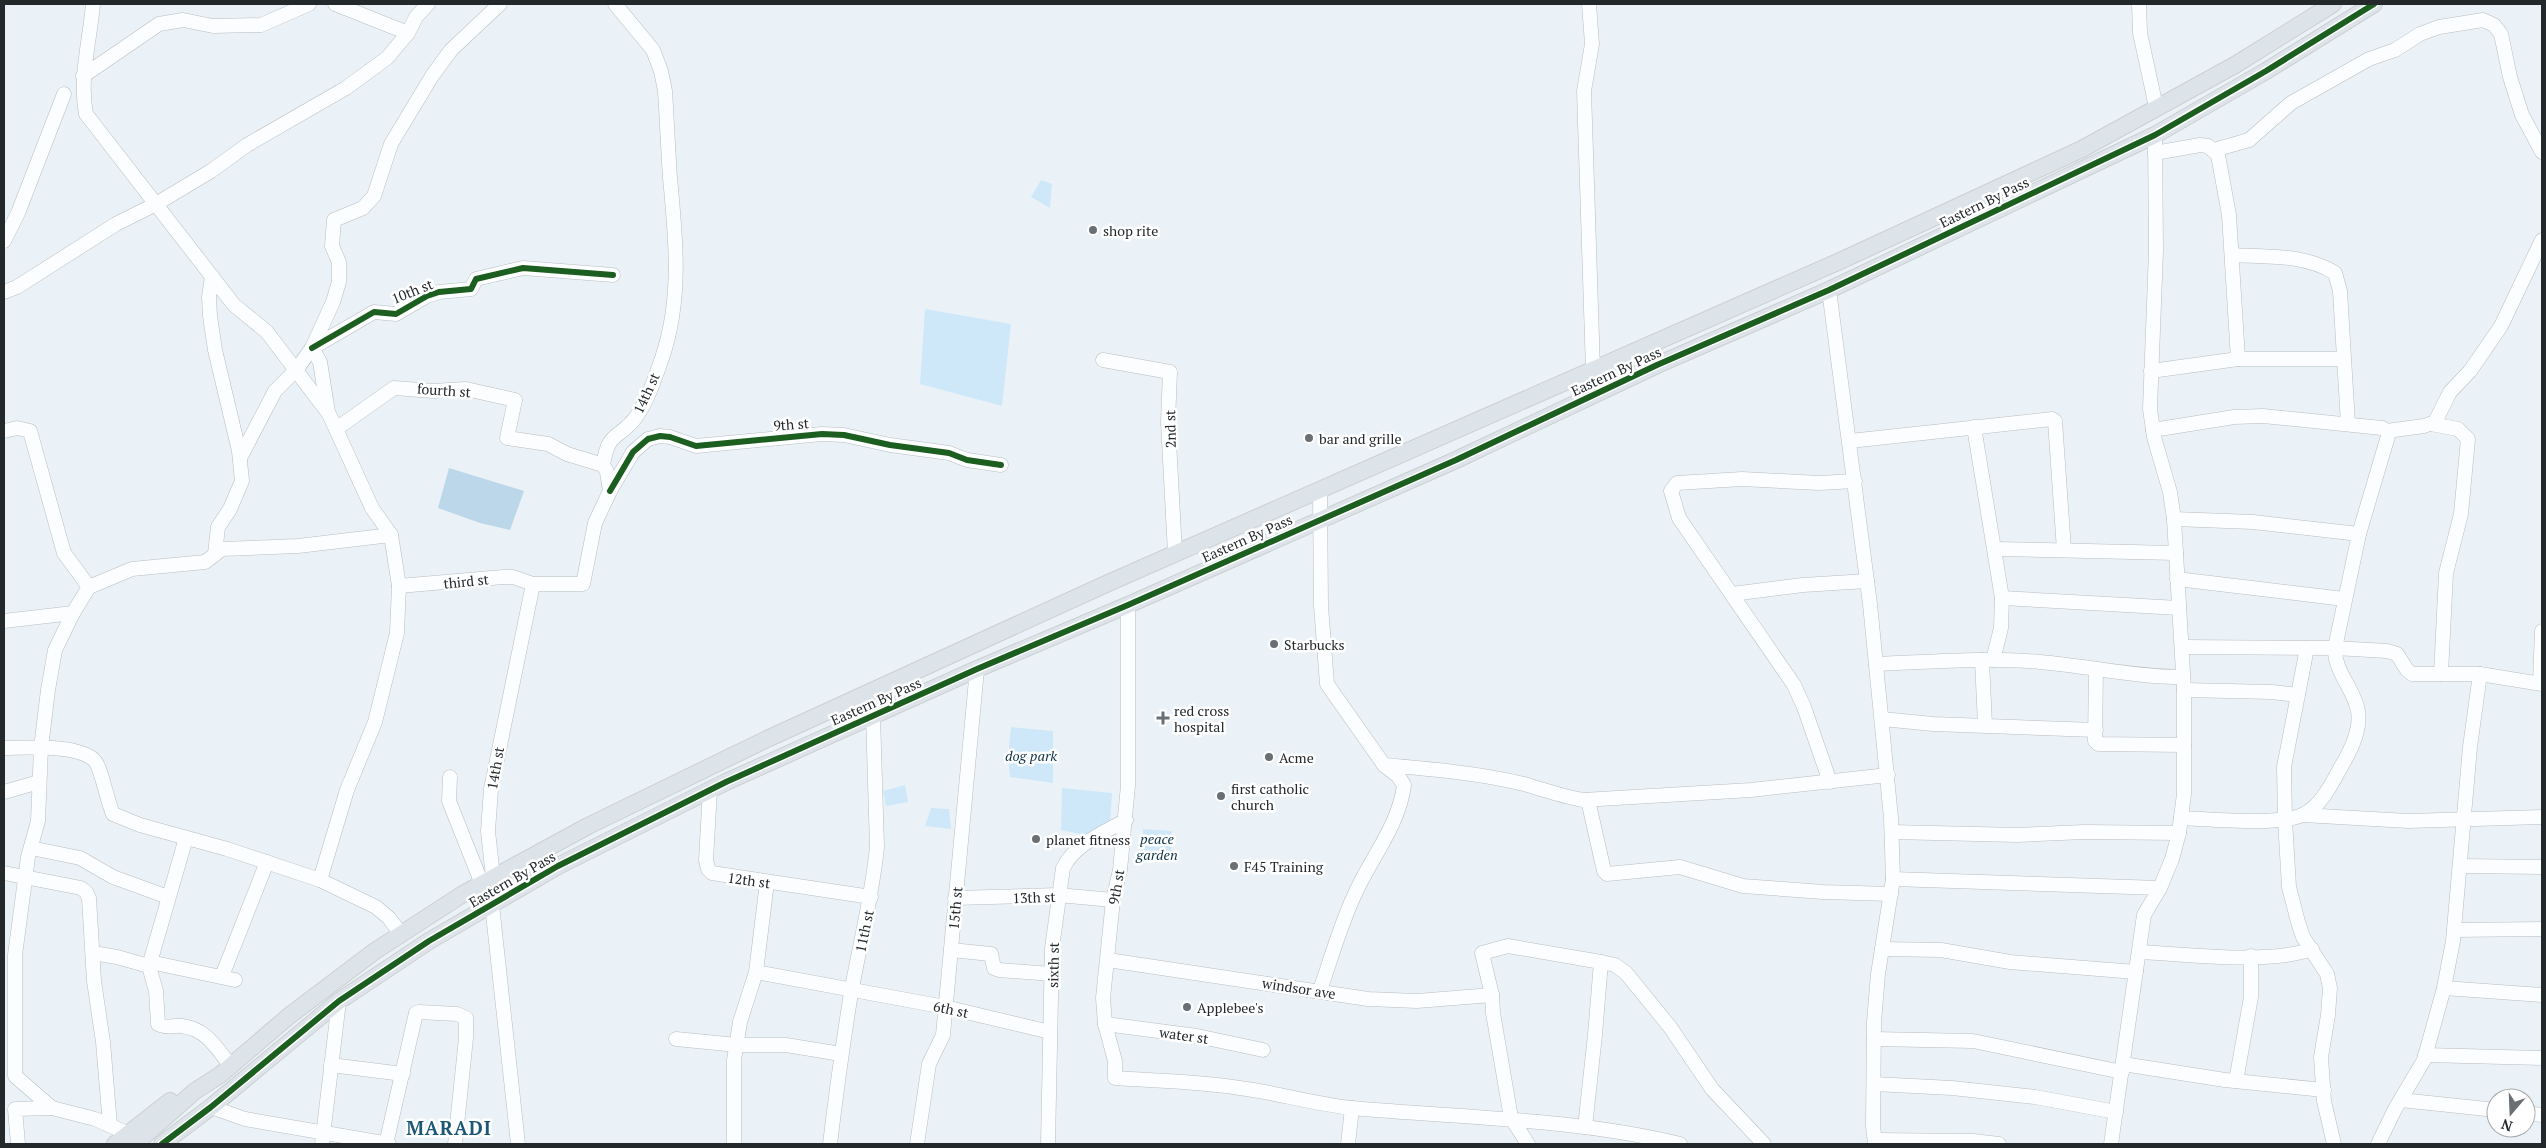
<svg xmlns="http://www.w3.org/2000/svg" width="2546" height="1148" font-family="'PT Serif',serif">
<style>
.green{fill:#cee8f9}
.forest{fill:#bbd7e9}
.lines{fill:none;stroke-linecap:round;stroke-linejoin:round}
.minor-casing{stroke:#b7bdc1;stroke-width:15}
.major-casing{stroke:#cccfd1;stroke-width:18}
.minor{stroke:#fcfdfe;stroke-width:14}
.major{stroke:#dde4e9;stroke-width:16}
.cycleway-casing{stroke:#fff;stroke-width:9}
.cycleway{stroke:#1b5e20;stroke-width:6}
.poi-dot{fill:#696f72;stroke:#fff;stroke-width:2}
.labels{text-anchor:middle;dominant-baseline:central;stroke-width:5;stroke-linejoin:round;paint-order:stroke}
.street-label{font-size:14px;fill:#23282b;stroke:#fff}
.poi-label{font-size:14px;fill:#23282b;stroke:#fff;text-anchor:start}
.park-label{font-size:14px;font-style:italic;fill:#0c3145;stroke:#fff}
.district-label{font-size:19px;font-weight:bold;letter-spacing:1px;fill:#1b5777;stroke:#fff}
</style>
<rect width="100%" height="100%" fill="#ebf2f7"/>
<g class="green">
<path d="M1041,180L1052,184L1050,208L1031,197Z"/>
<path d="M925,309L1011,324L1002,406L920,384Z"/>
<path d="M1011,727L1053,731V783L1010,777L1008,757Z"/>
<path d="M905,785L908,802L886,806L883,791Z"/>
<path d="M1062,788L1112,793L1109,840L1061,830Z"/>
<path d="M931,808L949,809L951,829L925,826Z"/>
<path d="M1143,829L1172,831L1171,862L1142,860Z"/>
</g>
<path class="forest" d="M449,468L524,491L510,530L480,523L438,508Z"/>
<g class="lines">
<g class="minor-casing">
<g id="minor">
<path d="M93,4C90,40 79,78 86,114L234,305L267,332L329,414L372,508L391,535L399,586L397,633L375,722L347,790L320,880"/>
<path d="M335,4L408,33"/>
<path d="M1589,4L1592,44L1584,91L1593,370"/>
<path d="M2139,4L2140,33L2156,107"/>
<path d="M83,76L159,24L183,20L213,26L261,25L309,4"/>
<path d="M2214,150L2249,140L2291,103L2369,59L2395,50L2420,34L2439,27L2483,20L2494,25L2501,34L2510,77L2522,115L2542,152"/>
<path d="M2155,153L2200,145L2208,146L2218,155L2229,215L2238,359"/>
<path d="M4,241L18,213L64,94"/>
<path d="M2232,255C2266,257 2305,254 2335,273L2340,291L2348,424"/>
<path d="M212,276L209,297L210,316L215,350L239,451L242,481L230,509L218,527L215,554"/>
<path d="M1829,290L1870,604L1891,818L1893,879L1878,974L1874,1022L1873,1126L1875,1144"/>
<path d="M4,292L17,287L116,224L156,204L211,171L247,145L346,88L387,58L408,33L416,17L428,4"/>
<path d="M312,348L374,312L396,314L427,296L439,292L471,289L476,279L523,268L613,275"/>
<path d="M312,348L320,362L328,412"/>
<path d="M1103,360L1170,372L1168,422L1175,553"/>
<path d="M2151,371L2238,359H2343"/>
<path d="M2431,424L2458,429L2468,439L2461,514L2446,573L2441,674"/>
<path d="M1974,427L2002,598L2001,628L1993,660"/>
<path d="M336,429L394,388L433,391L466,389L515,400L507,438L548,444L567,454L603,465"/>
<path d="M2153,430L2234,417L2263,416L2382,428L2387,431L2388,436L2359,534L2335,648C2334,672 2354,688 2358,711C2361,729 2351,750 2342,765C2332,783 2321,807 2302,815C2279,826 2209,819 2181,818"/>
<path d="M4,431L17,428L30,431L64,553L89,587"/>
<path d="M2387,431L2424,426L2435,422L2450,392L2470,371L2501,326L2542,240"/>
<path d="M1850,441L2052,419L2055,421L2064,550"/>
<path d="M240,458L275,391L296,370L312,348L333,302L339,282V262L332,246L334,220L363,208L374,196L391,144L432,76L451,50L500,4"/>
<path d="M1320,490L1321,606L1327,684L1384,765L1398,776L1404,785C1399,826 1370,859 1354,896C1340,926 1331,959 1320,990"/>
<path d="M610,491L633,452L648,439L660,436L670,437L696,446L822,434L844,435L890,445L949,453L967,460L1001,465"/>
<path d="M2174,519L2253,522L2359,534"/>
<path d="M1996,549L2176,553"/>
<path d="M2177,579L2344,599"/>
<path d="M399,586L503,577H513L533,584"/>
<path d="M1732,594L1803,585L1867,581"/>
<path d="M2002,598L2179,608"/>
<path d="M1128,605V785L1120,870L1113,900L1103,998L1105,1024L1115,1061V1078C1157,1081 1199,1081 1240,1088C1278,1093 1314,1104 1352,1108C1462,1118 1571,1118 1680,1144"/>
<path d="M4,621L73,613"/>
<path d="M2182,647L2335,648L2387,651L2397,654L2407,670L2412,674H2480L2542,684"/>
<path d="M2307,648L2284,767L2285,820L2289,887L2298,922L2303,937L2327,974L2330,988L2328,1015L2321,1057L2324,1101L2334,1144"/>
<path d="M1982,660L1985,725"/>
<path d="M1876,664C1931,662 1986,657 2040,662C2088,666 2134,677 2183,677"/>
<path d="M2096,669L2095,741L2098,744L2184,745"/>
<path d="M2540,683L2542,631"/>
<path d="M2184,690L2272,692L2298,695"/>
<path d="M1882,719L1933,724L2096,730"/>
<path d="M4,748C25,748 77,744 94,760C101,766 107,801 113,814L140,825L227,849L320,880L376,907L389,918L401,934"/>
<path d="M1384,765C1431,769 1478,773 1524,784C1544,790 1562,796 1583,800L1751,790L1888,775"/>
<path d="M450,777L449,801L482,884"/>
<path d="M1830,782L1804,707L1794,685L1679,518L1671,491L1677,483L1742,479L1819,483L1855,481"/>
<path d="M710,790L706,860L708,869L712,873L871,897"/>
<path d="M4,792L39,782"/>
<path d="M1588,800L1604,871L1607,874L1680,867L1743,886L1823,892L1891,894"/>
<path d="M2303,815L2408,821L2542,817"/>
<path d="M1892,832L2018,835L2084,832L2179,833"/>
<path d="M31,848L80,858L113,877L168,897"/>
<path d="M2460,866L2542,867"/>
<path d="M4,873L81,888L86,892L89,898L94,981L103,1042L110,1125"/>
<path d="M493,877L488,831L491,789L533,584H583L595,523L610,491L607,472L603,465C609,429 618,441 636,417C648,400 655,378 662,358C682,300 676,239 670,178C668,149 667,120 665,91L661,71L653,50L615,4"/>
<path d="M1893,879L2160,888"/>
<path d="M955,898L1058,895L1113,900"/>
<path d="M492,905L518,1144"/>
<path d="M2454,930L2542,929"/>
<path d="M1882,949L1941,950L2010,962L2136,972"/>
<path d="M951,950L991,954L994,968L999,970L1052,974"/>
<path d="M2139,952C2187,954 2268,965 2312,949"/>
<path d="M93,953L117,957L149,966L156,991L158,1024C167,1029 173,1025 182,1026C206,1029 216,1047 230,1065"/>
<path d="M1108,960L1368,999L1417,1001L1492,995"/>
<path d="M150,962L235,980"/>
<path d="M149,966L186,838"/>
<path d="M756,972L945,1007L1050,1032"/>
<path d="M222,976L267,862"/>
<path d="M2444,988L2542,995"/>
<path d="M1105,1024L1197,1036L1263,1050"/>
<path d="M676,1039L737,1045H786L841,1054"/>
<path d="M1874,1039L1973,1041L2122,1072"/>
<path d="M2425,1055L2542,1058"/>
<path d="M2123,1064L2225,1080L2324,1090"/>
<path d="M331,1065L403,1074"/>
<path d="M2236,1081L2251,997V956"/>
<path d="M1874,1084L1952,1088L2035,1097L2116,1112"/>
<path d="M2401,1100L2496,1110"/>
<path d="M211,1107L245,1119L389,1144"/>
<path d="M52,1108L95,1119L127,1133"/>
<path d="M2526,1113L2542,1115"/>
<path d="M1585,1127L1595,1035L1601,962"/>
<path d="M1875,1140L1973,1141L1999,1144"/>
<path d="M18,1144L15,1109L52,1108L15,1076V955L28,857L38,821L41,748L48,690L55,650L73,613L89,587L132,569L205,562L222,549L298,546L391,535"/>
<path d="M322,1144L339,1001"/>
<path d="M386,1144L416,1013L419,1012L457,1014L466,1018V1038L455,1144"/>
<path d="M734,1144V1060L740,1022L756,972L767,882"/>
<path d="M830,1144C836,1094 843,1043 851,993C860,944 872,897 877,847L873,716"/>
<path d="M917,1144L929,1064L943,1035L977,669"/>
<path d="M1048,1144L1052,948L1063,868C1075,844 1103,833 1126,820"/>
<path d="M1348,1144L1352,1108"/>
<path d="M1528,1144L1511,1118L1493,1013L1492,995L1482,953L1508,946L1601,962L1615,965L1626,973L1670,1027L1712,1089L1764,1144"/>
<path d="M2111,1144L2144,915L2160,888L2172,859L2179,833L2184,794V690L2174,519L2170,492L2154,437L2150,409L2156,250L2155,135"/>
<path d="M2378,1144L2395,1109L2424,1060L2444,988L2453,941L2470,747L2480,674"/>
</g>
</g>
<g class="major-casing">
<g id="major">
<path d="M115,1144L170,1101"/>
<path d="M135,1144L195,1091L220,1075L289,1016L375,951L463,894L588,826L767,739L1106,584L1840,261L2082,149L2235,65L2333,4"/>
<path d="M162,1144L211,1107L339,1001L429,941L558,866L726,782L977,669L1128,605L1456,460L1657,365L1829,290L2155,135L2266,71L2374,4"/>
</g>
</g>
<use href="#minor" class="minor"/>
<use href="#major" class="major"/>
<g class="cycleway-casing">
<g id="cycleway">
<path d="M312,348L374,312L396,314L427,296L439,292L471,289L476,279L523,268L613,275"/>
<path d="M610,491L633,452L648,439L660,436L670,437L696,446L822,434L844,435L890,445L949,453L967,460L1001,465"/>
<path d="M162,1144L211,1107L339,1001L429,941L558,866L726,782L977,669L1128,605L1456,460L1657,365L1829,290L2155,135L2266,71L2374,4"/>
</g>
</g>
<use href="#cycleway" class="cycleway"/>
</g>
<g class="poi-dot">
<circle cx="1093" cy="230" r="5"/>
<circle cx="1309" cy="438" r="5"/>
<circle cx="1274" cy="644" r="5"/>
<path d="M1160.5 710.5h5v5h5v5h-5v5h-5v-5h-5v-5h5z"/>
<circle cx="1269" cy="757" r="5"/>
<circle cx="1221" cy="796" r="5"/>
<circle cx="1036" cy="839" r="5"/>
<circle cx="1234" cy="866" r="5"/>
<circle cx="1187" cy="1007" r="5"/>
</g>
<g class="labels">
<g class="street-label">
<text transform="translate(1984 202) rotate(-26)">Eastern By Pass</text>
<text transform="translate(412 291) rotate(-22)">10th st</text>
<text transform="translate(1616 371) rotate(-25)">Eastern By Pass</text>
<text transform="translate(444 390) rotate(4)">fourth st</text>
<text transform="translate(646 393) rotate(-65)">14th st</text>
<text transform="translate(791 424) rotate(-4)">9th st</text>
<text transform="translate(1170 429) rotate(-91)">2nd st</text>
<text transform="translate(1247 538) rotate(-24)">Eastern By Pass</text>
<text transform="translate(466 581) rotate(-6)">third st</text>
<text transform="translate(876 701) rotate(-24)">Eastern By Pass</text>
<text transform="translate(495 768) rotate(-80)">14th st</text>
<text transform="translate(512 879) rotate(-30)">Eastern By Pass</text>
<text transform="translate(749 880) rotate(8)">12th st</text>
<text transform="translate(1116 887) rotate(-80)">9th st</text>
<text transform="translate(1034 897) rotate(-2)">13th st</text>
<text transform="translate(955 908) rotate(-85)">15th st</text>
<text transform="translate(864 931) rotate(-78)">11th st</text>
<text transform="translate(1053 965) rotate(-89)">sixth st</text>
<text transform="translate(1299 988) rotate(9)">windsor ave</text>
<text transform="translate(951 1009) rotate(12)">6th st</text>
<text transform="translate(1184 1035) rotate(8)">water st</text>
</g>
<g class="poi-label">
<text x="1103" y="230">shop rite</text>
<text x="1319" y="438">bar and grille</text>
<text x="1284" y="644">Starbucks</text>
<text x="1174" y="710">red cross<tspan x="1174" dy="16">hospital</tspan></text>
<text x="1279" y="757">Acme</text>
<text x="1231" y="788">first catholic<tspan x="1231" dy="16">church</tspan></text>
<text x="1046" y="839">planet fitness</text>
<text x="1244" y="866">F45 Training</text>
<text x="1197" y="1007">Applebee's</text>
</g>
<g class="park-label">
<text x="1031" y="755">dog park</text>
<text x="1157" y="838">peace<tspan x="1157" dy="16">garden</tspan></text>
</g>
<g class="district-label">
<text x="449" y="1127">MARADI</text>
</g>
</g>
<rect width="2546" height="1148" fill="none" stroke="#23282b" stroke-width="10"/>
<g transform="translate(2511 1113) rotate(199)"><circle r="24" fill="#ffffff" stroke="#a7a9aa"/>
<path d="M0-4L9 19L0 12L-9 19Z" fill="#696f72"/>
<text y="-8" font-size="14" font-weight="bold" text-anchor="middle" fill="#23282b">N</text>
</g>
</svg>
